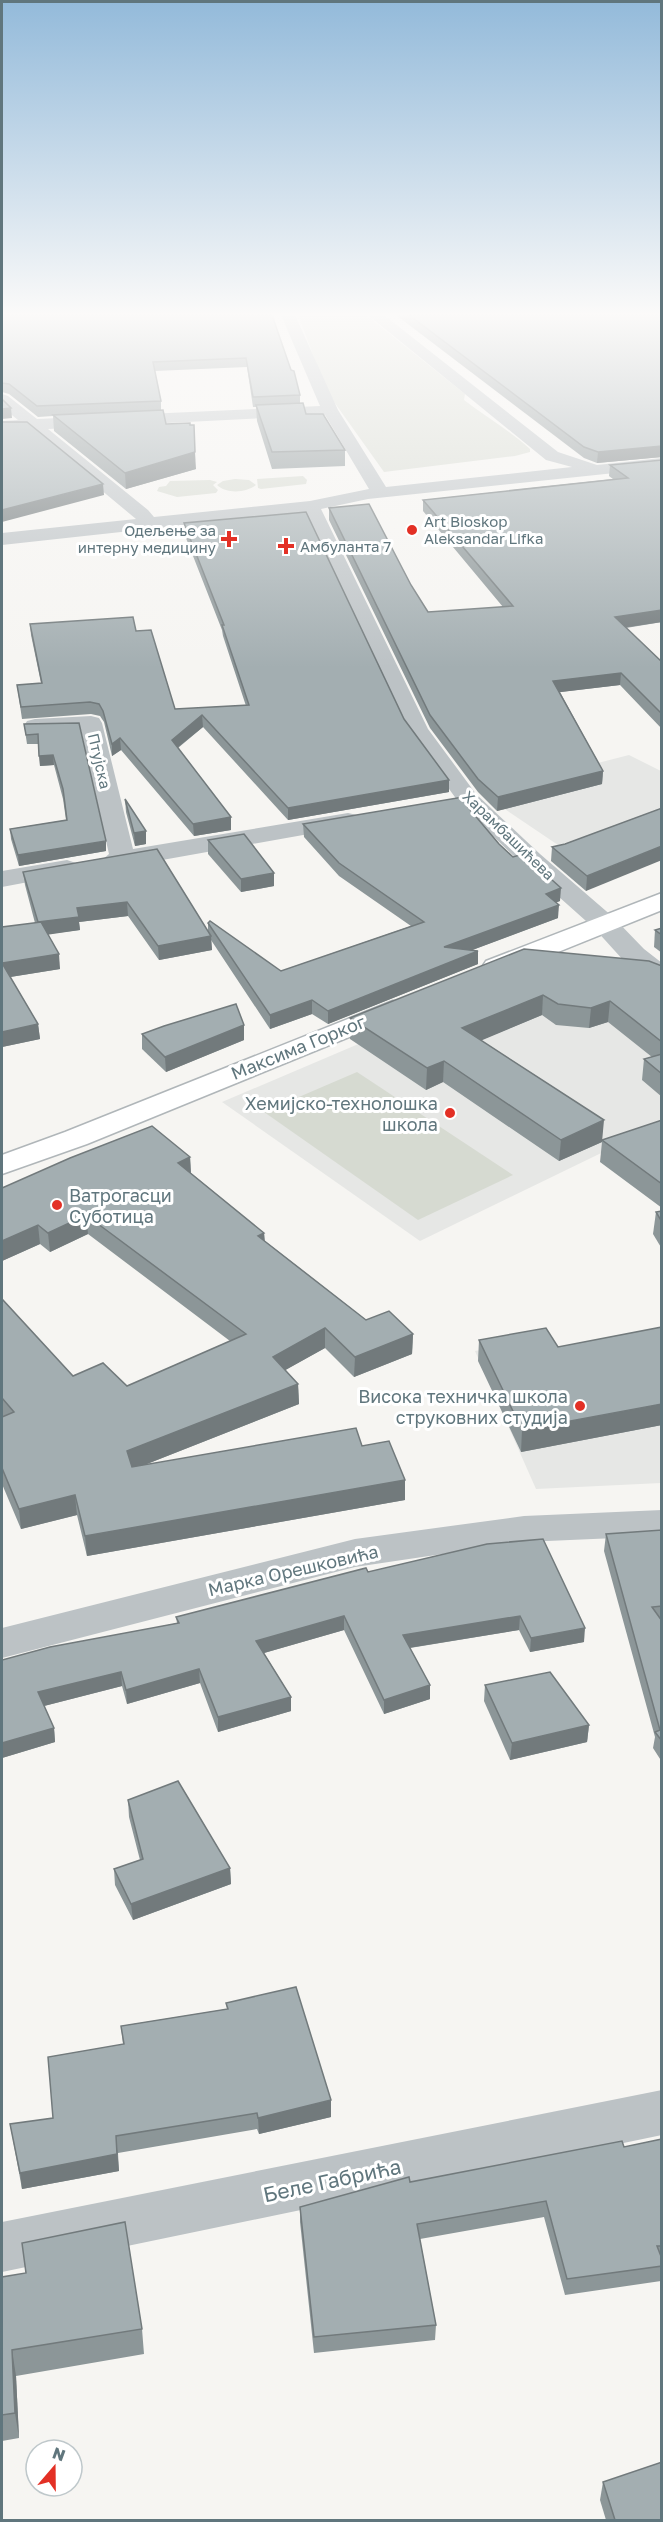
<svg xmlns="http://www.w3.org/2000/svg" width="663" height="2522" font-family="'Golos Text',sans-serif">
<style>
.built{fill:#e6e7e5}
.green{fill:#d6dad1}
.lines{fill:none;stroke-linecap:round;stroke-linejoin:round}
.major-casing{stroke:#b0b6b9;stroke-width:3}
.minor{fill:#bcc2c5;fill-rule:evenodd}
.major{fill:#fff;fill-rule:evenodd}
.wall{fill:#8c9698}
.shaded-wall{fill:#727a7c}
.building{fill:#a3aeb1;stroke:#727a7c;stroke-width:1.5}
.poi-dot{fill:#e33025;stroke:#fff;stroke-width:2}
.labels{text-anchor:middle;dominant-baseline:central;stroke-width:6;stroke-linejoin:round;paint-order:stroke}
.far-poi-label{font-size:15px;fill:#60767d;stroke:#fff;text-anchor:start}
.far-street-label{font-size:15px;fill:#60767d;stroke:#fff}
.street-label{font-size:18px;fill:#60767d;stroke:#fff}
.poi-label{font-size:18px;fill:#60767d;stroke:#fff;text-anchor:end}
.near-street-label{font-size:21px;fill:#60767d;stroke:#fff}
</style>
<rect width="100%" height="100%" fill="#f6f5f2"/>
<g class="built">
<path d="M629,755L661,771V837L631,822L558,845L481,793Z"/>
<path d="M544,965L661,1006V1124L420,1241L222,1102Z"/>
<path d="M661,1336V1483L536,1489L475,1351L553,1337L559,1355Z"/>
</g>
<g class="green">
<path d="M298,315H366L465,394L464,400C486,417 509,430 530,449V452L515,456L384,472L327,392Z"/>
<path d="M303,476L307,480L306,484L261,489L258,488L257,479Z"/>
<path d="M235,479L249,480L256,485C246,493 226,494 217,485L223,481Z"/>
<path d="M210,480L217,482L213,485L218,490L216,493L177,497L157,491L159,487L166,486L170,481Z"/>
<path d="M357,1072L513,1175L418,1220L264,1112Z"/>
</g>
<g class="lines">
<g class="major-casing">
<g id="major">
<path d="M662,893V910L506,973L496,975L486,973L482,967L486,961Z"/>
<path d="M393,1001L403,1003L407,1009L403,1015L87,1144L2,1174V1155L65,1132Z"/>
</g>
</g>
<g class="minor">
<path d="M281,315H295L338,410L386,487L572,467L546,460L368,315H384L558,452L597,465L662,458V468L368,499L321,509L428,729L476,794L540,854L613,917L644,949L662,963V985L652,983L624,961L595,929L522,864L460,804L406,730L304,512L2,545V533L136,519L29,430L2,431V421L18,420L2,407V394L8,396L37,419L320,406ZM325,415L369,489L310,501L154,517L148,510L48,429Z"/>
<path d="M91,716L99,718L102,723L133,849L348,813L357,815L360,820L357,825L348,827L123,867L106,865L102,860L109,854L81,730L35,733L27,731L24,726L27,721L35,719Z"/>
<path d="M67,860L76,863L80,868L76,873L2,887V871Z"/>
<path d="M662,1510V1536L524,1542L355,1567L2,1658V1628L355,1539L524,1516Z"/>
<path d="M662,2090V2135L2,2272V2222Z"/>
</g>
<use href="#major" class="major"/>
</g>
<g class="wall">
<path d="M2,315H274V321L300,395V403L306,414L345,450V466L272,469L257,421L256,407H253L247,367L155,371L161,401V410L166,424L196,469L126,489L54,431L53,416L38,417L9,394L2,392Z"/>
<path d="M396,315H662V457L597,463L584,458Z"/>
<path d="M662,460V622L626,628L662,662V729L620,685L560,692L603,771L602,784L497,811L478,792L430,728L329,520V508L411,585L428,612L503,607L423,511V500L613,479L609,476L610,465Z"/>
<path d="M184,523L404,719L449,780V792L288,820L203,727L178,748L231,817V830L194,836L121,750L112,756L104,722L100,716L91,714L22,719L17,685L41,683L31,635L30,624L136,631L175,709L246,706L223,636L222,630L184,533Z"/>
<path d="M79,723L106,851L19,866L11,839L10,829L66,820L63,799L54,765L40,766L39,744H27L24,724Z"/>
<path d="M125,799L146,844L135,846L126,812Z"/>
<path d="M471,805V810L499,844L560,901L556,902L558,918L472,950L478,964L328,1024L312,1014L270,1029L211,940L212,950L159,960L128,916L79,922L80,930L48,934L60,969L10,977L38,1024L40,1039L2,1047V927L35,923L25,885L23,872L157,849L208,932V923L281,971L411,926L339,876L304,837L303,824Z"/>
<path d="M662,808L586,891L551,861L552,847L565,844Z"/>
<path d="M208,840L274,873V886L241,892L208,854Z"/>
<path d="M662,928V953L654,947L655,930Z"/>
<path d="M662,966V1097L642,1080L644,1059L652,1057L608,1022L589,1028L556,1025L542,1015L481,1040L602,1140L662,1120V1208L600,1162L602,1142L559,1161L443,1082L426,1090L350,1039V1018Z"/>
<path d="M142,1034L244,1040L166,1072L142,1049Z"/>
<path d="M190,1157L191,1173L264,1233L265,1241L366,1320L413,1334L412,1354L354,1377L325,1348L285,1370L298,1384L299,1404L147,1464L362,1446L405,1480V1500L87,1556L77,1515L21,1529L2,1484V1417L3,1416L2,1415V1299L73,1376L127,1386L230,1341L88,1234L50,1252L40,1244L2,1261V1188Z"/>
<path d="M662,1211V1249L653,1234L656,1212Z"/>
<path d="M662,1327V1425L521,1452L478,1361L479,1340L558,1347Z"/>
<path d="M662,1530V1762L653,1748L655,1737L604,1551L606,1534Z"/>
<path d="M487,1544L584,1642L530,1652L519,1630L410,1648L430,1685V1699L384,1714L344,1630L264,1653L291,1697V1711L218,1732L200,1683L127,1704L122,1686L44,1706L54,1728L55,1742L2,1758V1660L177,1623L176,1617Z"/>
<path d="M485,1685L589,1725L587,1742L510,1760L484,1701Z"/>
<path d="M128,1800L230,1868L231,1884L133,1920L115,1885L114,1869L140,1860L129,1817Z"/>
<path d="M226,2003L331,2117L259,2134L257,2129L118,2153L119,2171L22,2189L10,2124L53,2118L123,2044L121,2026L227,2009Z"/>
<path d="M662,2139L661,2281L565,2295L544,2217L420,2239L436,2325L435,2340L314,2353L300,2222V2207L410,2182L624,2147Z"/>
<path d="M2,2277L142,2329L144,2354L16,2376L19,2438L2,2441Z"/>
<path d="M603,2482L662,2520H606L600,2500Z"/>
</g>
<g class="shaded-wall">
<path d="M11,408L12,418L2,419V409Z"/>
<path d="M662,446V457L597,463L598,452Z"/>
<path d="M195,452L196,469L126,489L125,473Z"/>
<path d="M103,484L104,495L2,522V510Z"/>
<path d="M662,610V622L615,629V617Z"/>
<path d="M621,673L620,685L553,693V681Z"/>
<path d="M202,715L203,727L172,752V740Z"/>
<path d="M120,738L121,750L112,756V744Z"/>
<path d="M53,755L54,765L40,766L39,756Z"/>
<path d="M603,771L602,784L497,811L498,797Z"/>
<path d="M449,780V792L288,820V808Z"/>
<path d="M231,817V830L194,836L193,824Z"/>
<path d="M146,831V844L135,846L134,833Z"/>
<path d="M106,841V851L19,866L18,855Z"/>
<path d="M662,846V860L586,891L587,876Z"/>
<path d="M274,873V886L241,892V879Z"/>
<path d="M561,888L560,901L545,907L546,894Z"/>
<path d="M127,902L128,916L79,922L80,930L39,936L38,922L77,908Z"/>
<path d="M559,905L558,918L443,961L444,947Z"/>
<path d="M211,936L212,950L159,960L158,946Z"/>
<path d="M478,951V964L328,1024V1011Z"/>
<path d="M59,954L60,969L4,978L2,963Z"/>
<path d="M543,995L542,1015L461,1049L462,1028Z"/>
<path d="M312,1000V1014L270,1029V1015Z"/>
<path d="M610,1001L608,1022L589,1028L591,1008Z"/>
<path d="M38,1024L40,1039L2,1047V1032Z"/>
<path d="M244,1025V1040L166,1072L165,1057Z"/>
<path d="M444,1061L443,1082L426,1090L427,1068Z"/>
<path d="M604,1120L602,1142L559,1161L561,1140Z"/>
<path d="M190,1157L191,1176L178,1163Z"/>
<path d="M86,1215L88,1234L50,1252L48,1233Z"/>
<path d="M38,1225L40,1244L2,1261V1241Z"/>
<path d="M264,1233L265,1252L258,1236Z"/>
<path d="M325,1328V1348L273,1377V1357Z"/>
<path d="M413,1334L412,1354L354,1377L355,1357Z"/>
<path d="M298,1384L299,1404L129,1471L127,1451Z"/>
<path d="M662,1404V1425L521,1452L522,1430Z"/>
<path d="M405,1480V1500L87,1556L85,1536Z"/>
<path d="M75,1495L77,1515L21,1529L19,1509Z"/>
<path d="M344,1616V1630L257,1655L256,1641Z"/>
<path d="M520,1616L519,1630L402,1649L403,1635Z"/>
<path d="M585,1628L584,1642L530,1652L531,1638Z"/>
<path d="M199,1669L200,1683L127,1704L126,1690Z"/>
<path d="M121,1672L122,1686L40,1707L38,1692Z"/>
<path d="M430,1685V1699L384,1714V1700Z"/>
<path d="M291,1697V1711L218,1732V1717Z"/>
<path d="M589,1725L587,1742L510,1760L512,1743Z"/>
<path d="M54,1728L55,1742L2,1758V1743Z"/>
<path d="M230,1868L231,1884L133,1920L131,1904Z"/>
<path d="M331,2100V2117L259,2134L258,2118Z"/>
<path d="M116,2136L119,2171L22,2189L20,2173Z"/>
<path d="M12,2350L16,2376L19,2438L15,2413Z"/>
</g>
<g class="building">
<path d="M2,315H272L291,370L294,371L300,395L253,397L246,358L153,362L161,401L37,406L9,384L2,383Z"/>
<path d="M409,315H662V446L598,452L584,447Z"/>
<path d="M2,399L11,408L2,409Z"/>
<path d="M303,403L306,414H323L345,450L272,452L256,405Z"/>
<path d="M163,410L166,424L190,423V425H194L195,452L125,473L53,415Z"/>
<path d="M2,422H27L103,484L2,510Z"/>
<path d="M662,460V610L615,617L662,662V714L621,673L553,681L603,771L498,797L478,779L430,715L329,508L369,504L411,585L428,612L513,606L423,500L628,478L610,465Z"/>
<path d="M306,512L404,719L449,780L288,808L202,715L172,740L231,817L193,824L120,738L112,744L103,711L99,704L90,702L21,707L17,685L42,683L30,624L133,617L136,631L151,630L175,709L249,705L222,625H224L184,523Z"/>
<path d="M79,723L106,841L18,855L10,829L67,820L63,789L53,755L39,756L38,734L26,735L24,724Z"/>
<path d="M463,797L471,805L467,806L499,844L513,857L523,854L561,888L546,894L559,905L444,947L478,951L328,1011L312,1000L270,1015L208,923L210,921L281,971L424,922L339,863L303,824Z"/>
<path d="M125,799L146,831L134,833Z"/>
<path d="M662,808V846L587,876L552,847L565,844Z"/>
<path d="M244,834L274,873L241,879L208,840Z"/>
<path d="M157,849L211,936L158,946L127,902L77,908L79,917L38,922L23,872Z"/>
<path d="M41,922L59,954L2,963L38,1024L2,1032V927Z"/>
<path d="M662,928V935L655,930Z"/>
<path d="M524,949L649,961L662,966V1042L610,1001L591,1008L558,1004L543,995L462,1028L604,1120L561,1140L444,1061L427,1068L350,1018Z"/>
<path d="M236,1004L244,1025L165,1057L142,1034L164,1026Z"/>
<path d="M662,1054V1074L644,1059Z"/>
<path d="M662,1120V1184L602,1140Z"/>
<path d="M152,1126L190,1157L178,1163L264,1233L258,1236L366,1320L389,1311L413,1334L355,1357L325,1328L273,1357L298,1384L127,1451L132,1467L356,1428L362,1446L389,1441L405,1480L85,1536L75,1495L19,1509L2,1468V1417L14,1412L2,1398V1299L73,1376L103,1363L127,1386L246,1334L86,1215L48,1233L38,1225L2,1241V1188L70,1158Z"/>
<path d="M662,1211V1222L656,1212Z"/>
<path d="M662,1327V1404L522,1430L479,1340L546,1328L558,1347Z"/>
<path d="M662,1530V1606L652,1607L662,1621V1741L655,1732L660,1730L606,1534Z"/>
<path d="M543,1539L585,1628L531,1638L520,1616L403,1635L430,1685L384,1700L344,1616L256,1641L291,1697L218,1717L199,1669L126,1690L121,1672L38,1692L54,1728L2,1743V1660L50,1647L179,1623L176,1617L366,1568L368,1572L487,1544Z"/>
<path d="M550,1672L589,1725L512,1743L485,1685Z"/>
<path d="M178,1781L230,1868L131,1904L114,1869L143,1859L128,1800Z"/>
<path d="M296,1987L331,2100L258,2118L257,2113L116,2136L117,2154L20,2173L10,2124L53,2118L48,2057L124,2044L121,2026L228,2009L226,2003Z"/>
<path d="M662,2139V2246H657L662,2259V2266L567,2279L546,2201L417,2224L436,2325L314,2337L300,2207L409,2177L410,2182L622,2141L624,2147Z"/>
<path d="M125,2222L142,2329L12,2350L15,2413L2,2415V2277L26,2273L22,2243Z"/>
<path d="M662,2462V2520H615L603,2482Z"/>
</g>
<linearGradient id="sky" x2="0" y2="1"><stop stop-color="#93bada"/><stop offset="0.47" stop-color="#fbfaf9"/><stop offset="1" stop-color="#fbfaf9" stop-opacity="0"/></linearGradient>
<rect width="663" height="668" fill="url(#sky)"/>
<g class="poi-dot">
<circle cx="412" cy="530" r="6"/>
<path d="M226 530h6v6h6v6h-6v6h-6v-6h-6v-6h6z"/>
<path d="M283 537h6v6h6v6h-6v6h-6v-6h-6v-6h6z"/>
<circle cx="450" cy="1113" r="6"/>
<circle cx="57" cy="1205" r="6"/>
<circle cx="580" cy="1406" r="6"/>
</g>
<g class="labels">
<g class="far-poi-label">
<text x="424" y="521">Art Bioskop<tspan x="424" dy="17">Aleksandar Lifka</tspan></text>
<text x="216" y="530" text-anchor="end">Одељење за<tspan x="216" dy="17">интерну медицину</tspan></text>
<text x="300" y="546">Амбуланта 7</text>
</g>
<g class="far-street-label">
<text transform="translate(100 761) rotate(77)">Птујска</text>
<text transform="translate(509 835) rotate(44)">Харамбашићева</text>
</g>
<g class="street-label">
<text transform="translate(298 1047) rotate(-22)">Максима Горког</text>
<text transform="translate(293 1570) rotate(-13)">Марка Орешковића</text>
</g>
<g class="poi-label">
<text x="438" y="1103">Хемијско-технолошка<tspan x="438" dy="21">школа</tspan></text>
<text x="69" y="1195" text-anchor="start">Ватрогасци<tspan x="69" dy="21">Суботица</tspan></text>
<text x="568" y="1396">Висока техничка школа<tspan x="568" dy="21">струковних студија</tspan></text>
</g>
<g class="near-street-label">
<text transform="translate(332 2180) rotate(-12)">Беле Габрића</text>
</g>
</g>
<rect width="663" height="2522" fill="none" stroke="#60767d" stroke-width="6"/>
<g transform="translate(54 2468) rotate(20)"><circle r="28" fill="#ffffff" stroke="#bfc8cb" stroke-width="1.5"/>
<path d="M0-4.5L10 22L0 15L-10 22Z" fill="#e33025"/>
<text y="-9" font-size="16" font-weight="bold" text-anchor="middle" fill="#60767d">N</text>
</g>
</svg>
